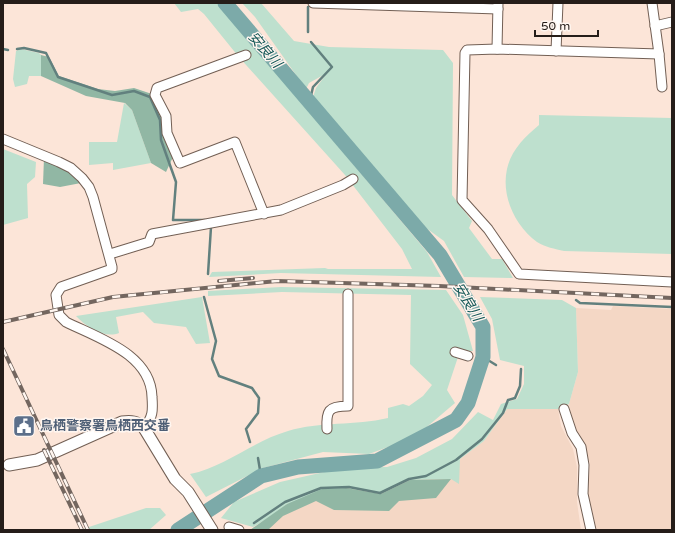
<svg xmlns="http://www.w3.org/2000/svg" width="675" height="533" font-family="'Varela Round','Noto Sans JP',sans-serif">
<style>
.built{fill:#f4d7c5}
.green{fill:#bee0ce}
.forest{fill:#91b7a4}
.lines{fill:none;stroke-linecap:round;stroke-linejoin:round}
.stream{stroke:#62807e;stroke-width:2.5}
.river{stroke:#7caaa9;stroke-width:15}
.minor-casing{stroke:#725f54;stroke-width:11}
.major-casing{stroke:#725f54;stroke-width:13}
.minor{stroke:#fff;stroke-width:9}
.major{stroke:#fff;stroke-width:11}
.rail-casing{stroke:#73665f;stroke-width:4}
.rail{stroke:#fff6f0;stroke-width:2.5;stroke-dasharray:8;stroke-linecap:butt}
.labels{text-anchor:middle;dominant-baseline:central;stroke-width:3;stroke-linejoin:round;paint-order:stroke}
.service-label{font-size:13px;font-weight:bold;fill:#4e5e75;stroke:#fff6f0;text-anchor:start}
.water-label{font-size:14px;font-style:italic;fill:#155;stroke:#fff6f0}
</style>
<rect width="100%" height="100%" fill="#fce5d8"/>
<g class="built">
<path d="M613,306L672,309V530H597L588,495L590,464L586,448L572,424L569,404L578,372L576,308L611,310Z"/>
<path d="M507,409H558L561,426L573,449L577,467V502L581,530H250L287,504L460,459L484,441Z"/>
</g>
<g class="green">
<path d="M174,3H218L427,252L441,277L281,273L209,277L212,272L325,268L328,269H412L402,249L345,175L238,56L204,14L198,9L181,12Z"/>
<path d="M242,3H261L294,41L329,47L443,50L453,63L452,195L472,221L469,228L492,259H502L513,278L464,277L444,241L426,228L313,97L316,88L327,73L309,83L306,89L255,17Z"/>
<path d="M21,49L39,53L41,55V76H29L27,84L15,87L13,79L16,51Z"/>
<path d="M124,103L132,110L151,163L113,170V163L89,165V142H117Z"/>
<path d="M539,115L672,118V254L564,251C555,249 545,247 537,242C515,226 501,196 507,169C511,150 525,137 539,125Z"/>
<path d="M3,149L36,162L35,177L27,184L28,218L3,225Z"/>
<path d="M281,287L446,290L463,315L473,351H460L447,390L455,403L415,437L369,454L323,452L263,468L206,497L190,474C225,467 253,441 288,431C320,421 355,426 388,418V408L403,404L409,406L423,396L432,385L410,364L411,295L282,292L208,296V291Z"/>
<path d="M202,297L210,343L196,344L186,327L154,323L143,312L116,317L119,333C105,339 86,327 76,316Z"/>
<path d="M480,297L562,300L576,308L578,372L569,404L558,409H507L484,441L460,459L459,484L451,479L410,480L381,494L346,488L287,504L272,516L253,527L221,518L234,502L280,482L342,468L387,467L416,458L452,439L478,412L493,420L501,404L517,399L524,384V366L500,360L492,319Z"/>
<path d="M146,508H160L166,515L149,530H80Z"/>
</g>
<g class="forest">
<path d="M41,55L49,57L59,76L98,89L115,91L134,88L152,94L164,121V139L173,157L166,172L151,163L132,110L125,103L86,96L41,76Z"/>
<path d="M44,158L73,174L81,183L60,187L43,184Z"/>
<path d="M451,479L436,498L399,501L389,511L334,510L316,501L283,516L268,530H250L287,504L322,489L346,488L381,494L410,480Z"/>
</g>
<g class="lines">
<g class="stream">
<path d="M308,32V7"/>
<path d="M3,49L8,50"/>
<path d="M17,49L24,48L46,53L58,77L112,95L134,91L150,97L160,120L161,140L176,182L173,220H205"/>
<path d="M309,104L313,87L332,67L311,42"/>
<path d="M208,274L211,227"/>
<path d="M204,297L216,341L212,359L219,376L252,388L259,398L258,413L246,429L250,442"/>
<path d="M576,300L580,303L672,307"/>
<path d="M483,357L496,365"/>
<path d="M258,458L261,476"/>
<path d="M254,523L285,502L321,488L349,487L380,493L409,479L426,476L456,460L482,439L503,413L508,400L515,398L520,386L521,369"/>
</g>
<path class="river" d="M178,530L261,476L298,467L377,461L456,420L468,403L483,357V327L440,255L225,3"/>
<g class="minor-casing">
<g id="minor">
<path d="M313,3L498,9"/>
<path d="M652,3L659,54L497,49L467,50L465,53L462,200L488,229L519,274L672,282"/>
<path d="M655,26L672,22"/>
<path d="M497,49L498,3"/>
<path d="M556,51L558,3"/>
<path d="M659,54L662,87"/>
<path d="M246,55L157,88L155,95L166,116L167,133L180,163L235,142L264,214"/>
<path d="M3,139L59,162L71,168L82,178L89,187L93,197L112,267V269L61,287L56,295L59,315L66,322C98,338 151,354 152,397C153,411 153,417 144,428"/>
<path d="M110,254L149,242L152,234L281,210L343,185L353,179"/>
<path d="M455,352L468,356"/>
<path d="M564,409L572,433L581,447L584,465L583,494L591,530"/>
<path d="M327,429C326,411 328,406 348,406V294"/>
<path d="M229,527L239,530"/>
</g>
</g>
<g class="major-casing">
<path id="major" d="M9,465L37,460L122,422C131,421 137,421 144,428L175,479L188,492L212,530"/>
</g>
<use href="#minor" class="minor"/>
<use href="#major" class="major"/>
<g class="rail-casing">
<g id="rail">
<path d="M219,281L253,278"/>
<path d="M3,322L113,297L277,281L439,286L672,298"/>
<path d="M3,349L88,530"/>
<path d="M44,450L82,530"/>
</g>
</g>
<use href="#rail" class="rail"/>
</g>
<defs>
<g id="civic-square" transform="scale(1.15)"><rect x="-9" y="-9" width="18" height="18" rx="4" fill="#5c6f8a" stroke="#fff6f0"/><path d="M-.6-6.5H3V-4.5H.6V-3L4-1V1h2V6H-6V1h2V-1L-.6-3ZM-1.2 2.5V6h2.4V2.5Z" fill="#fff"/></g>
</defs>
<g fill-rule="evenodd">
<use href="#civic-square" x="24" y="426"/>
</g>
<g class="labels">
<g class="service-label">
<text x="40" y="426">鳥栖警察署鳥栖西交番</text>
</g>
<g class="water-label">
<text transform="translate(265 50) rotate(49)">安良川</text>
<text transform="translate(468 302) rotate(59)">安良川</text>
</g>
</g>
<rect width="675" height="533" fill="none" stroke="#251d19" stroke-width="8"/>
<path d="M535 30v6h63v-6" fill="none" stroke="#251d19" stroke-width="2"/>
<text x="541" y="30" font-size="12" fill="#251d19" stroke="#fff6f0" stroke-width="3" paint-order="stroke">50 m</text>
</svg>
